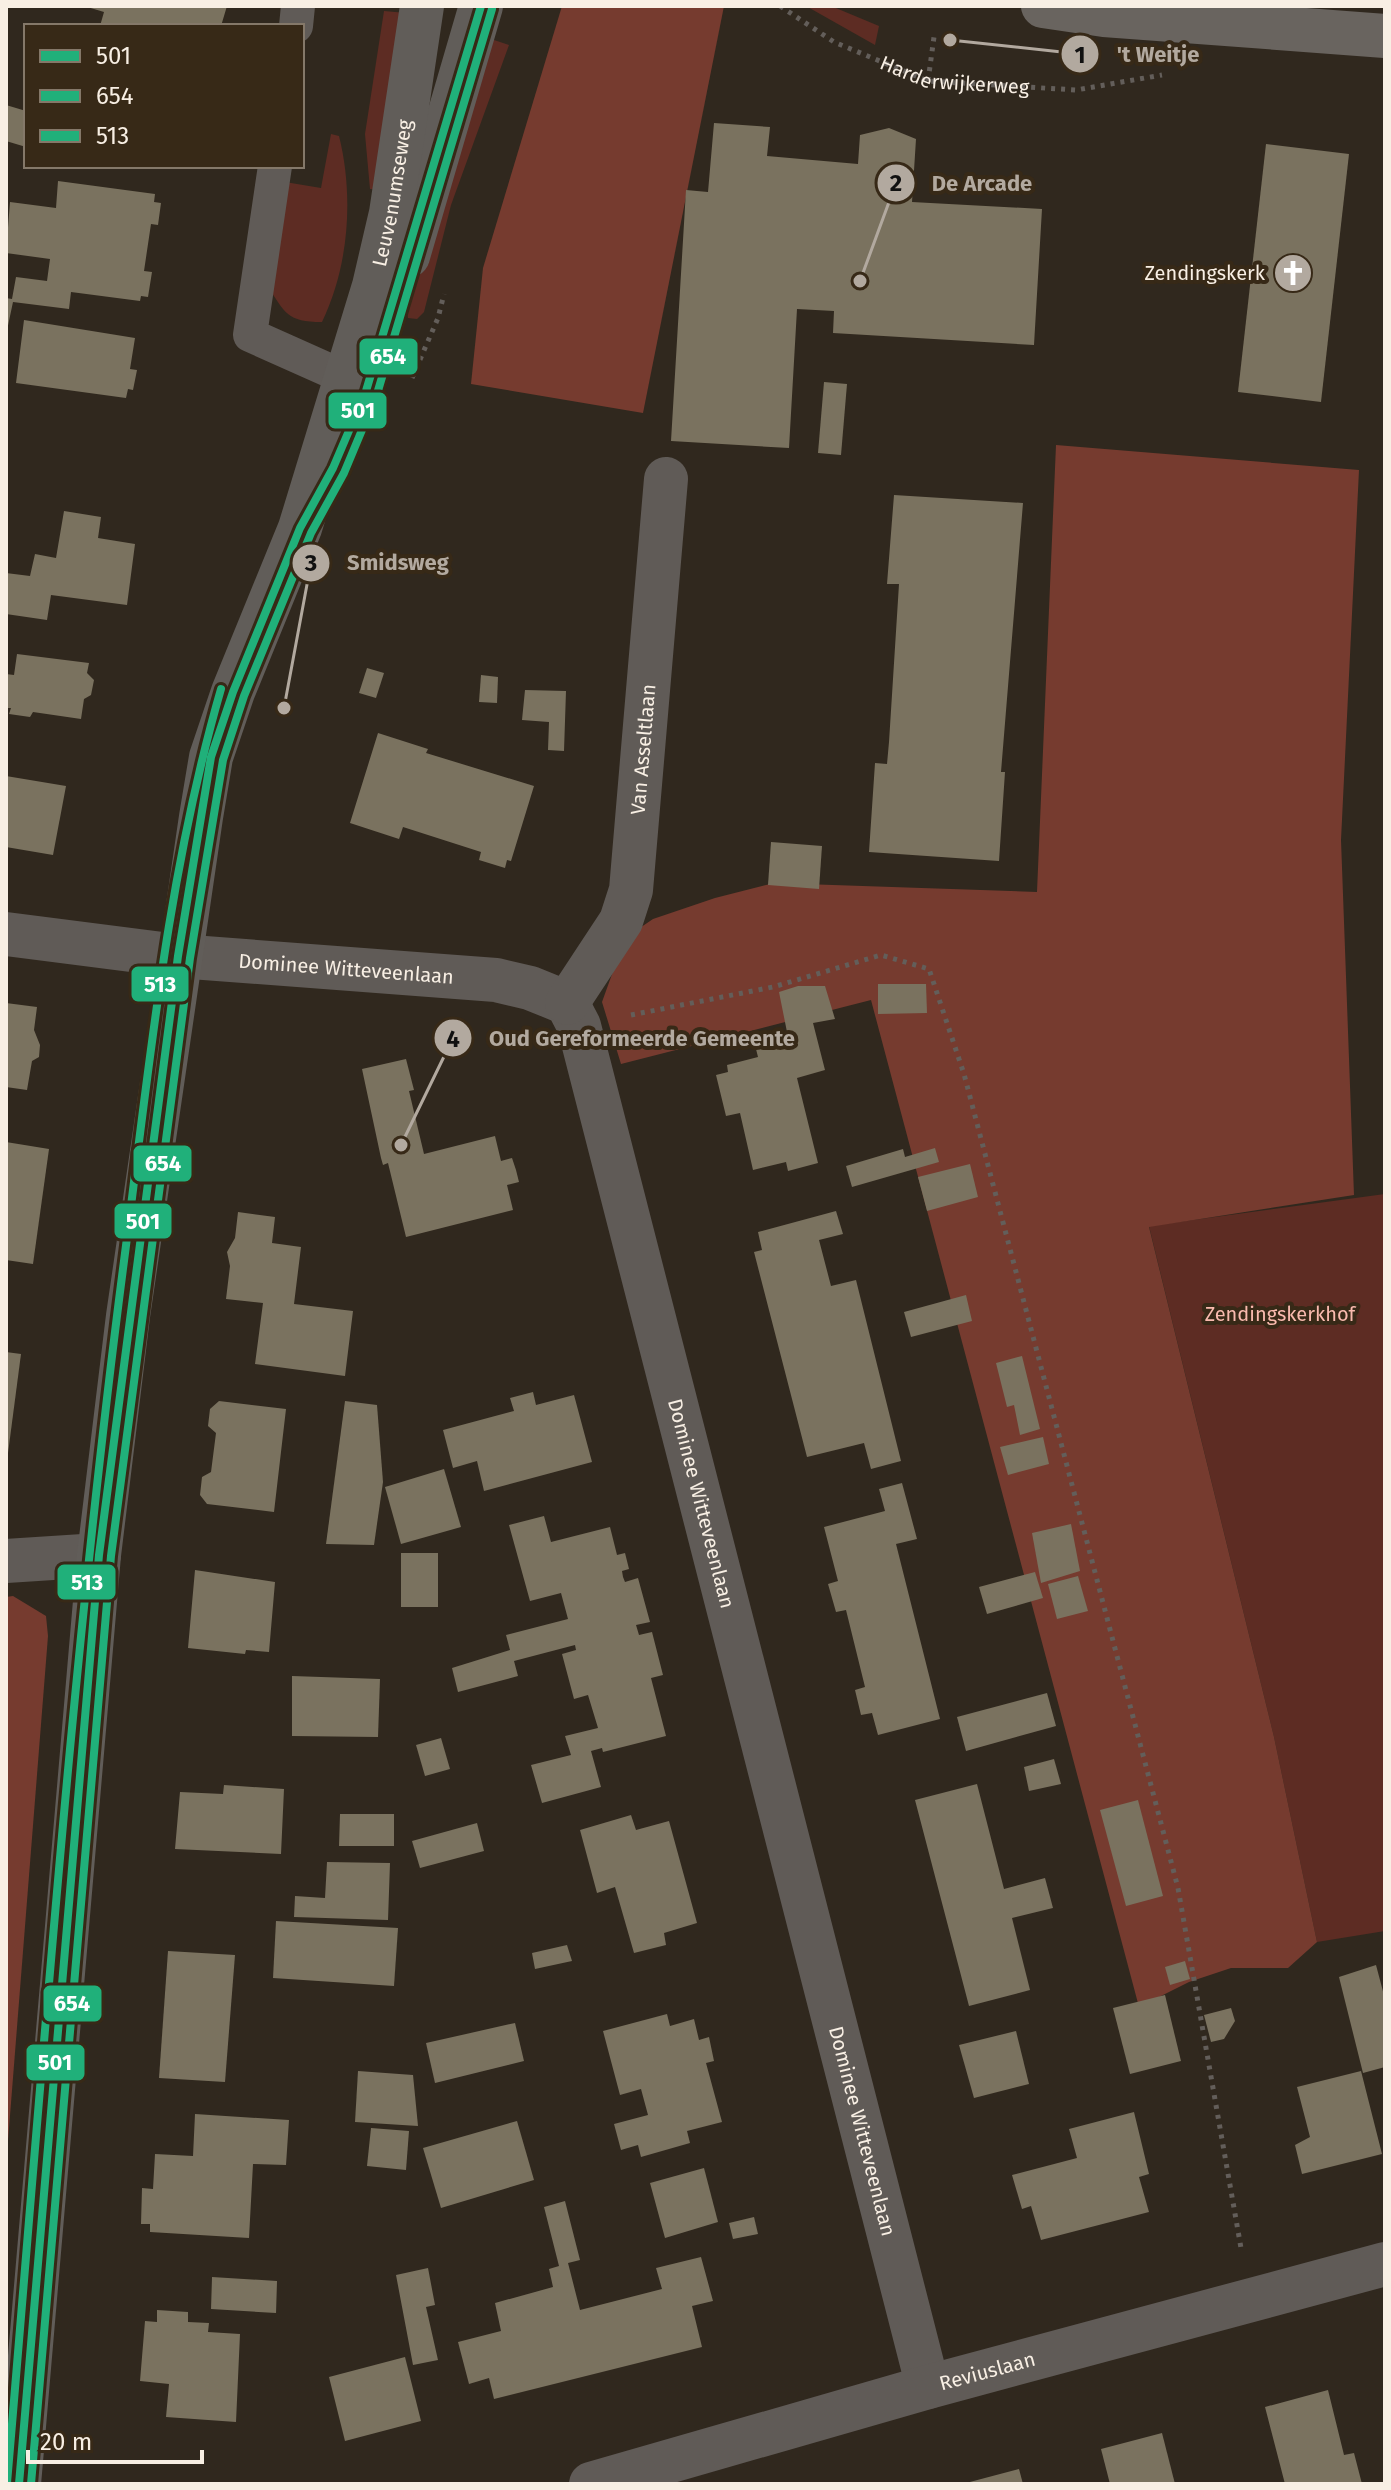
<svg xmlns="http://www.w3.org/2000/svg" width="1391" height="2490" font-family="'Fira Sans',sans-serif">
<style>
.green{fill:#5d2c23}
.forest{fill:#763b2f}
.building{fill:#7a725f}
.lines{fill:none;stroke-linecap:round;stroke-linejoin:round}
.path{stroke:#635e5a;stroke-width:5;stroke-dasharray:4 6;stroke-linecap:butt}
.lane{stroke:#605b57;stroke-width:34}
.street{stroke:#605b57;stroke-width:44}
.secondary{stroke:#615d59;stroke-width:44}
.primary{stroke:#69645f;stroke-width:44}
.bus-1-casing{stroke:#372917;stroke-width:14}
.bus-2-casing{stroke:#372917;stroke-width:14}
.bus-3-casing{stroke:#372917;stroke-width:14}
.bus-1{stroke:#20b07a;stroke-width:8}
.bus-2{stroke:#20b07a;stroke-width:8}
.bus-3{stroke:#20b07a;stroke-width:8}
.labels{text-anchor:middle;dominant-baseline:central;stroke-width:8;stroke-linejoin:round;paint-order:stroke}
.street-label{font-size:20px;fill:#f8efe4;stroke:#372917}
.poi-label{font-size:20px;fill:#f8efe4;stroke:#372917;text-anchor:end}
.park-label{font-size:20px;fill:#f9baae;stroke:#372917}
.leader{fill:none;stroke:#b2a99f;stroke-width:3}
.callout-dot{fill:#b2a99f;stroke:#372917;stroke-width:3}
.mark-label{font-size:24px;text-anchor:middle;font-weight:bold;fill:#111}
.callout-label{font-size:22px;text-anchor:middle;font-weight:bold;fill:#b2a99f;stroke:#372917;stroke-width:8;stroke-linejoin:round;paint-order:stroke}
.line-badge{stroke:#372917;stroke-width:3}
.badge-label{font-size:22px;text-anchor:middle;font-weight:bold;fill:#fff}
</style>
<rect width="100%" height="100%" fill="#30281e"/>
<g class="green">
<path d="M806,6H831L879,26L875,45Z"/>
<path d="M384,11L406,13L379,190L370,189L365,134Z"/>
<path d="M491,39L509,45L451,205L424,312L417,319L408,318L405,306L434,199Z"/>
<path d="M331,134L339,136C354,196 349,266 322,322C287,322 285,313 267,285L285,182L321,188Z"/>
<path d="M1385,1194V1931L1317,1942L1274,1737L1149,1226Z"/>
</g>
<g class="forest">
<path d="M562,6H724L643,413L471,384L483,268Z"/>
<path d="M1056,445L1359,470L1341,840L1354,1195L1149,1227L1274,1737L1317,1942L1288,1968H1231L1189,1982L1139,2007L871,1000L621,1064L602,1002L625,938L653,919L715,898L774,883L1037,892Z"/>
<path d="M13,1596L46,1616L48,1636L6,2166V1597Z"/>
</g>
<g class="building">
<path d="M84,6H227L221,26H100L104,12Z"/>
<path d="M6,105L26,111V147L6,141Z"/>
<path d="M714,123L770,127L767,156L858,164L860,135L889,128L916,139L912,202L1042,209L1034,345L833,333L834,311L797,309L789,448L671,441L686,190L708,192Z"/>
<path d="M1266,144L1349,154L1321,402L1238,392Z"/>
<path d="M58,181L155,194L154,202L161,203L158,225L151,224L144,271L152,272L148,297L141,296L140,301L71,292L69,309L13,302L6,335V298L12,299L16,277L47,281L50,259L6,253L10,202L56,208Z"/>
<path d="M24,320L135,338L130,369L137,370L133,390L128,389L126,398L16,383Z"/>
<path d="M824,382L847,384L841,455L818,453Z"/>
<path d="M894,495L1023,503L1001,772H1005L999,861L869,852L875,763L887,764L889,742L899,584H887Z"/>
<path d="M64,511L101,517L98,538L135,544L127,605L51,595L47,620L6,614V573L30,576L35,554L56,558Z"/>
<path d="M17,654L89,663L87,673L94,680L91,695L84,699L81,719L33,712L30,717L9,714L11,708H6V674L14,675Z"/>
<path d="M367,668L384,673L376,698L359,693Z"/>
<path d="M481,675L498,677L497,703L479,702Z"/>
<path d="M525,690L566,691L564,751L548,750L549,722L522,720Z"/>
<path d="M378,733L428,749L426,753L534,786L511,861L507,860L505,868L479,860L481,852L403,827L399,839L350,823Z"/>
<path d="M6,776L66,786L53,855L6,847Z"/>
<path d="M771,842L822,846L819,889L768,885Z"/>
<path d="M878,984H926L927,1013L878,1014Z"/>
<path d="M798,986H825L835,1019L813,1023L825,1070L797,1078L818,1163L788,1171L786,1162L753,1170L740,1113L726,1116L716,1075L728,1072L727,1065L758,1057L755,1045L788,1037L779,992Z"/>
<path d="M6,1003L37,1007L34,1030L40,1045L39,1057L32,1061L27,1090L6,1087Z"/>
<path d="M406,1059L414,1090L409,1091L424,1154L495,1136L501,1161L512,1158L516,1170L519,1182L507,1185L513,1210L406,1237L388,1163L383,1165L381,1158L362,1069Z"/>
<path d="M6,1142L49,1149L33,1264L6,1260Z"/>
<path d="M935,1148L939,1162L852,1187L846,1166L903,1149L905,1157Z"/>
<path d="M970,1164L978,1197L927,1211L918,1177Z"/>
<path d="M836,1211L843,1234L819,1240L831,1286L856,1280L901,1461L871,1469L864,1443L807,1457L754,1252L762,1250L758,1232Z"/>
<path d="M238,1212L275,1217L272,1243L301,1247L294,1304L353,1311L345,1376L255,1364L263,1303L226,1299L230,1266L227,1252L235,1238Z"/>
<path d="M966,1295L972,1321L911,1337L904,1312Z"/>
<path d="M6,1352L21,1354L8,1453L6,1452Z"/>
<path d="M1022,1356L1040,1429L1020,1435L1014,1405L1007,1407L996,1363Z"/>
<path d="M533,1392L536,1405L574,1395L592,1462L484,1491L477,1461L453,1468L443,1430L514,1411L510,1398Z"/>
<path d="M219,1401L286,1409L274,1512L207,1504L200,1495L202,1477L211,1472L216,1433L208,1426L210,1409Z"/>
<path d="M345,1401L377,1405L383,1482L374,1545L326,1544Z"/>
<path d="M1043,1437L1049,1464L1008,1475L1000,1447Z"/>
<path d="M444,1469L461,1527L401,1544L385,1487Z"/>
<path d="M902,1483L917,1539L896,1544L940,1719L878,1735L872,1713L861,1715L855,1690L865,1687L846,1610L836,1612L828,1584L838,1581L824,1527L885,1511L879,1489Z"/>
<path d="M544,1516L551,1542L610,1527L617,1555L625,1553L629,1569L622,1571L623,1577L625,1582L638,1578L650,1622L636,1625L639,1635L652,1632L663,1675L651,1678L666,1736L603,1752L602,1748L591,1751L601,1787L542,1803L531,1765L571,1755L565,1736L598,1728L588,1695L574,1699L562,1654L576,1650L575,1645L514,1661L518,1676L458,1692L452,1668L510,1650L506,1635L568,1619L561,1593L530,1601L509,1525Z"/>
<path d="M1071,1524L1080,1571L1041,1583L1032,1533Z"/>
<rect x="401" y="1553" width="37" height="54"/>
<path d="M195,1570L275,1582L269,1652L246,1650L245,1654L188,1648Z"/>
<path d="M1035,1572L1043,1598L987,1614L979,1587Z"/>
<path d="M1078,1576L1088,1611L1057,1619L1048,1584Z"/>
<path d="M292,1676L380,1679L378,1737L292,1736Z"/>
<path d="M1047,1693L1056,1726L966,1751L957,1717Z"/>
<path d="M441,1738L450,1769L425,1776L416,1745Z"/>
<path d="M1054,1759L1061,1784L1029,1791L1024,1767Z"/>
<path d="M977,1784L1004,1889L1045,1878L1053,1908L1012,1918L1030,1990L969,2006L915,1800Z"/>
<path d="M224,1785L284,1789L281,1854L175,1849L180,1792L223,1794Z"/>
<path d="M1138,1800L1163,1896L1126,1906L1100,1810Z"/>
<path d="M340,1814H394V1846H339Z"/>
<path d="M631,1815L636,1830L669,1821L697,1923L664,1933L666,1945L634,1953L615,1887L597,1893L580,1830Z"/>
<path d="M477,1823L484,1851L420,1868L412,1841Z"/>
<path d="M327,1862L390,1863L388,1920L294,1917L295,1896L325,1898Z"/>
<path d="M276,1921L398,1928L394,1986L273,1978Z"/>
<path d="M567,1945L572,1961L535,1969L532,1953Z"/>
<path d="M168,1951L235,1955L225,2082L159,2078Z"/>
<path d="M1185,1961L1190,1979L1170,1985L1165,1967Z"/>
<path d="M1376,1965L1385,1999V2067L1363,2073L1339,1977Z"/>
<path d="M1165,1995L1181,2061L1130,2074L1113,2008Z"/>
<path d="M1231,2008L1235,2021L1224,2039L1211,2042L1204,2015Z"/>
<path d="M667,2014L670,2026L694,2019L699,2040L709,2037L714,2061L706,2063L722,2122L687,2131L690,2143L641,2157L638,2145L621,2150L614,2124L648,2115L641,2089L620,2095L603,2031Z"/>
<path d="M515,2023L524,2061L435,2083L426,2043Z"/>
<path d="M1016,2031L1029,2084L974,2098L959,2045Z"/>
<path d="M358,2071L413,2075L418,2126L355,2122Z"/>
<path d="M1361,2071L1382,2154L1302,2174L1295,2145L1310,2137L1297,2087Z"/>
<path d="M1134,2112L1149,2174L1139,2177L1149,2212L1041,2240L1031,2206L1022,2209L1012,2175L1077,2158L1069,2129Z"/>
<path d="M195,2114L289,2120L286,2165L253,2164L249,2238L150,2232V2224H141L142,2188L153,2189L155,2154L193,2156Z"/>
<path d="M517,2121L534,2180L441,2208L423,2148Z"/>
<path d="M371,2128L409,2131L406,2170L367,2166Z"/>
<path d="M704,2168L718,2222L665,2238L650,2183Z"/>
<path d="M565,2201L580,2260L568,2263L580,2310L662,2289L656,2268L701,2257L713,2301L692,2306L702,2347L494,2399L489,2378L469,2384L458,2342L501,2331L495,2303L553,2287L549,2269L559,2266L544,2207Z"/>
<path d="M754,2217L758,2234L733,2239L729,2223Z"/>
<path d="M428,2268L435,2305L426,2307L438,2360L413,2365L396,2275Z"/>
<path d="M212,2277L277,2281L276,2313L211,2309Z"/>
<path d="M157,2310L188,2312V2322L209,2323L208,2332L240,2334L236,2422L166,2417L169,2384L140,2381L145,2321L157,2322Z"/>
<path d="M405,2357L421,2421L345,2441L329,2377Z"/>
<path d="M1328,2390L1344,2455L1354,2453L1362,2484H1285L1265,2407Z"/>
<path d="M1162,2433L1175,2484H1110L1101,2449Z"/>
<path d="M1019,2469L1023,2484H966V2483Z"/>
</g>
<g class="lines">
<g class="path">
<path id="s1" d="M780,6L834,42L928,81L1076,90L1162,75"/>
<path d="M928,81L934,37"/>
<path d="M412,378L438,318L444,294"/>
<path d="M631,1015L773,987L881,955L929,969L964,1074L1178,1888L1241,2248"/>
</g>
<g class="lane">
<path d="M296,26L298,6"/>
<path d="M275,166L250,335L344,377L366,391"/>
</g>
<g class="street">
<path id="s2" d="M6,934L178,956L496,980L530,988L567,1003L579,1026L928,2387"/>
<path id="s3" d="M567,1003L621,921L631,890L666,479"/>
<path d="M6,1561L99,1555"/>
<path id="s4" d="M591,2484L928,2387L1385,2264"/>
</g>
<g class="secondary">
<path d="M408,256L481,6"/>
<path id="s5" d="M19,2484L99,1555L128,1316L201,817L211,757L233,692L300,528L374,286L391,213L422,6"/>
</g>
<path class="primary" d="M1043,6L1104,15L1385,36"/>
<g class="bus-1-casing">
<path id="bus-1" d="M19,2484L99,1555L178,956L211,757L233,692L300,528L333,468L366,391L481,6"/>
</g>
<g class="bus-2-casing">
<path id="bus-2" d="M31,2484L111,1556L190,958L223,760L244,696L311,533L344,473L377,394L492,9"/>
</g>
<g class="bus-3-casing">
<path id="bus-3" d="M7,2483C42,2075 71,1667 124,1261C149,1069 167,875 221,689"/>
</g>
<use href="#bus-1" class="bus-1"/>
<use href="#bus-2" class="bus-2"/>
<use href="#bus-3" class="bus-3"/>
</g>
<defs>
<g id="church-disc" transform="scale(2)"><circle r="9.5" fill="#b2a99f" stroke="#372917"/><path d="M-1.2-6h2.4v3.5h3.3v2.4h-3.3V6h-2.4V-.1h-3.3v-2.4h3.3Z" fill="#fff"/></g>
</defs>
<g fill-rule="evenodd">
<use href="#church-disc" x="1293" y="273"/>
</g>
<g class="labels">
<g class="street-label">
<text stroke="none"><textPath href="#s1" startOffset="192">Harderwijkerweg</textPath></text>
<text stroke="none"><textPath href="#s5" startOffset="2332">Leuvenumseweg</textPath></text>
<text stroke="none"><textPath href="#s3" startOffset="272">Van Asseltlaan</textPath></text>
<text stroke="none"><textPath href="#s2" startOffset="342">Dominee Witteveenlaan</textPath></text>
<text stroke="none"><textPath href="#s2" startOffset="1086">Dominee Witteveenlaan</textPath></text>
<text stroke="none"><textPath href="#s2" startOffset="1734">Dominee Witteveenlaan</textPath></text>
<text stroke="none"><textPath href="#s4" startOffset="412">Reviuslaan</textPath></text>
</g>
<g class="poi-label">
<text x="1265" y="273">Zendingskerk</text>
</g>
<g class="park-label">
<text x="1280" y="1314">Zendingskerkhof</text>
</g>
</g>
<path class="leader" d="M950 40L1080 54M860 281L896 183M284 708L311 563M401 1145L453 1038"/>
<g class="callout-dot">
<circle cx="950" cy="40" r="8"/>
<circle cx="860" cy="281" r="8"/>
<circle cx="284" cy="708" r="8"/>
<circle cx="401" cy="1145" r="8"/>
<circle cx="1080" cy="54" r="20"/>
<circle cx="896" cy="183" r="20"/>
<circle cx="311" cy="563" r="20"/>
<circle cx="453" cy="1038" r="20"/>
</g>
<g class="mark-label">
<text x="1080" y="63">1</text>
<text x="896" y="191">2</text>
<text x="311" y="571">3</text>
<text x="453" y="1047">4</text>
</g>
<g class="callout-label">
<text x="1158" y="62">'t Weitje</text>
<text x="982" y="191">De Arcade</text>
<text x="398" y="570">Smidsweg</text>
<text x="642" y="1046">Oud Gereformeerde Gemeente</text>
</g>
<g class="line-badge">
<rect x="358" y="337" width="61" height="39" rx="8" fill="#20b07a"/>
<rect x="327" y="391" width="61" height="39" rx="8" fill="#20b07a"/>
<rect x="130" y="965" width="60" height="38" rx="8" fill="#20b07a"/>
<rect x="132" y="1144" width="61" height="39" rx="8" fill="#20b07a"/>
<rect x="113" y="1202" width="60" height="38" rx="8" fill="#20b07a"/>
<rect x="56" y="1563" width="61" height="38" rx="8" fill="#20b07a"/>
<rect x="42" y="1984" width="61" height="39" rx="8" fill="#20b07a"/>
<rect x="25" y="2043" width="61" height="39" rx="8" fill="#20b07a"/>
</g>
<g class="badge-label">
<text x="388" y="364">654</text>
<text x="358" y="418">501</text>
<text x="160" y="992">513</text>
<text x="163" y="1171">654</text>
<text x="143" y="1229">501</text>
<text x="87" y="1590">513</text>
<text x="72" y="2011">654</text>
<text x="55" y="2070">501</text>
</g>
<rect width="1391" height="2490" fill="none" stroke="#f8efe4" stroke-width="16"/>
<rect x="24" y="24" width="280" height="144" fill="#372917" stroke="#847869" stroke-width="2"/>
<rect x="40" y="50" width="40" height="12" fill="#20b07a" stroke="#847869" stroke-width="2"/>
<text x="96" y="64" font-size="24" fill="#f8efe4">501</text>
<rect x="40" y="90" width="40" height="12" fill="#20b07a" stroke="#847869" stroke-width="2"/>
<text x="96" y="104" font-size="24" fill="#f8efe4">654</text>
<rect x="40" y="130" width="40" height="12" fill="#20b07a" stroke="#847869" stroke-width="2"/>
<text x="96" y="144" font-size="24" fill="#f8efe4">513</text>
<path d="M28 2450v12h174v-12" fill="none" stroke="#f8efe4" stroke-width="4"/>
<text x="40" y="2450" font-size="24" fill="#f8efe4" stroke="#372917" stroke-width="6" paint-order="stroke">20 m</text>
</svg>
